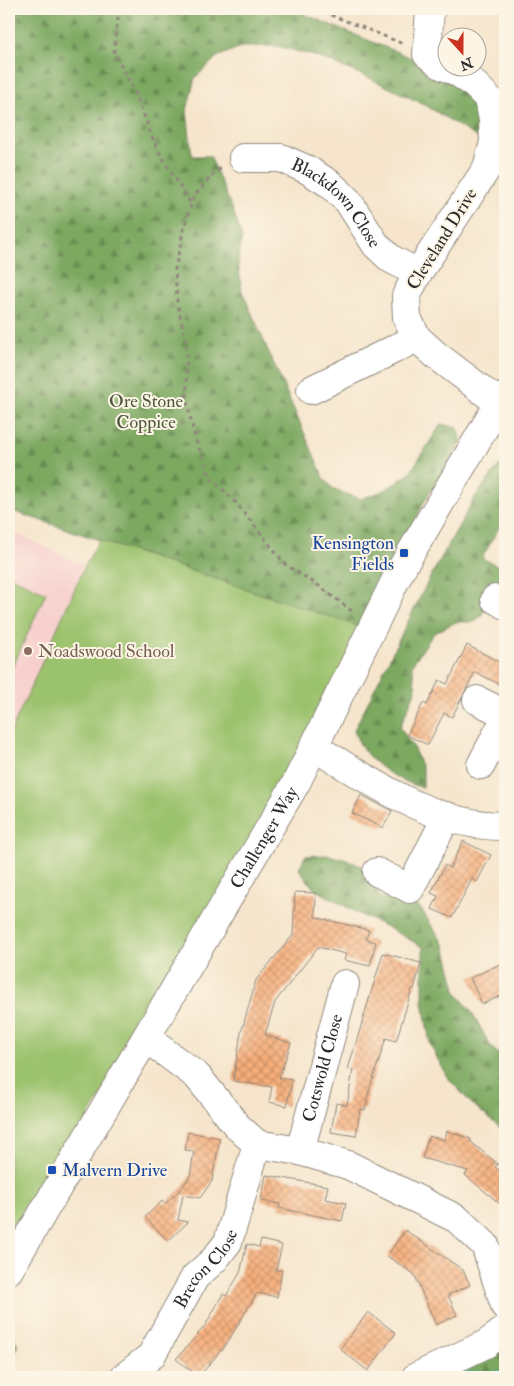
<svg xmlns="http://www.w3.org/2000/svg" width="514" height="1386" font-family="'IM FELL Double Pica',serif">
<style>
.built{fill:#f7d0cd}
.green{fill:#9bc26d;stroke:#63764c}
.forest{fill:url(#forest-firs);stroke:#546a46}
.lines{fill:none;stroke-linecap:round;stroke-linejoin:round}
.stream{stroke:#40aebd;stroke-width:7}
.building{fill:url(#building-cross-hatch)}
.minor-casing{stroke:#90887c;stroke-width:30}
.path{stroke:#90887c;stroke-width:3;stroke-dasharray:4 4;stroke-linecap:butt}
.minor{stroke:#fff;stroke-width:28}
.transit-dot{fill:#1a4fb4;stroke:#fcf5e5;stroke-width:2}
.education-dot{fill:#8d6e63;stroke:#fcf5e5;stroke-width:2}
.labels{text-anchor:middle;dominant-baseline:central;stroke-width:4;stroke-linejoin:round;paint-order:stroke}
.street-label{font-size:18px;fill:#2b2b2b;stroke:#fcf5e5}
.park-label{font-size:18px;fill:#4d583f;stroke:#fcf5e5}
.transit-label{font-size:18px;fill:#164399;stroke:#fcf5e5;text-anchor:end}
.education-label{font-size:18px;fill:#785e54;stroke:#fcf5e5;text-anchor:start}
</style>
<defs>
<pattern id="forest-firs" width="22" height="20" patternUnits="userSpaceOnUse" patternTransform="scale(1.25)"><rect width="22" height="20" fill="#7ca860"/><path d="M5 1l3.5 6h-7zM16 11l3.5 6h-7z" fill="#66894f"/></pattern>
<pattern id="building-cross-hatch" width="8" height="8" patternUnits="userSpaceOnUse" patternTransform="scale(1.25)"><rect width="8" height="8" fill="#f7ae7a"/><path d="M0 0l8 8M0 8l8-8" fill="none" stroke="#c88e64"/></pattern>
</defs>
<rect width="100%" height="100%" fill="#fcf5e5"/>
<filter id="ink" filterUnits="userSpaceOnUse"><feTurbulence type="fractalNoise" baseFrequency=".02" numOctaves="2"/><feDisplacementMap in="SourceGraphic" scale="10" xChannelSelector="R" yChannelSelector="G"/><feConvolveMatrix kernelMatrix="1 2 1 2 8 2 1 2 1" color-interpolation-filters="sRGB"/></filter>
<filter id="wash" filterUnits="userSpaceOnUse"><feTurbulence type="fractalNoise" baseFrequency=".0096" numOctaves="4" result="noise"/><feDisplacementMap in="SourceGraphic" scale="20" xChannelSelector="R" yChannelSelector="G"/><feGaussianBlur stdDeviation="1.12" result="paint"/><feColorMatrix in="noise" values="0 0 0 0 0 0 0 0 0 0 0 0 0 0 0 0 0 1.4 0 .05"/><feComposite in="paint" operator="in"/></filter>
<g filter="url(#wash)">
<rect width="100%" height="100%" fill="#f6e5cc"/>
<path class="built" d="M9,530L85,566L9,736Z"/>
<g class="green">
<path d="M99,540L364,628L283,789L9,1251V736L85,566Z"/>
<path d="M9,576L46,593L9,675Z"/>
</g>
<g class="forest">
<path d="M9,9H292L412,58L448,78L468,92L478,107L483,141L425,105L367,77L318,57L277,46L241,47L217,57L195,78L187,110L192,156H210L233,210L242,238L238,262L242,291L324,478L334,490L361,499L385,490L409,474L441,424L458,428L462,442L425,500L364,628L9,510Z"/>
<path d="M505,458V517L482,558L504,569V573L481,616L475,622H456L434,633L412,665L416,690L400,727L413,747L423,770V788C394,779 363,761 354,730L428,581L475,497Z"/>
<path d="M326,855L345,859L361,866L381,898L408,900L421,909L445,946L457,993L473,1014L491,1047L505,1060V1132L470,1102L447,1077L430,1044L423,1002V947L387,927L359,914L313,888L299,869L305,856Z"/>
<path d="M9,1330L19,1346L9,1362Z"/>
<path d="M505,1344V1377H431Z"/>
</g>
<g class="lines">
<path class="stream" d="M460,1377L468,1375L505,1374"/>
</g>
<g id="blocks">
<g class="building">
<path d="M467,645L505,665V687L475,672L452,717L444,713L428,745L407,735L423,703L427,705L439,680L447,684Z"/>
<path d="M361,795L392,811L383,828L352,813Z"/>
<path d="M463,841L491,855L477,882L472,879L452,918L432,909L438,896L431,893L445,865L450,868Z"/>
<path d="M295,892L316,893L315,917L369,930L366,939L376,942L370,966L344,960L346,954L318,947L275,1002L265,1035L291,1043L279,1078L292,1080L287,1106L269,1102L272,1087L233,1081L241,1033L256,980L293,935Z"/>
<path d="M383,953L421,963L414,989H412L396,1041L386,1038L369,1091L365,1110L360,1109L356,1136L331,1132L336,1103L347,1105L353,1070L348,1069Z"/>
<path d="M505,962V994L482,1004L470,978Z"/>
<path d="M447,1131L471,1139V1142L498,1164L495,1167L505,1175V1208L465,1175L468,1171L422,1158L429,1136L444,1140Z"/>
<path d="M188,1132L220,1138L212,1181L200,1198L183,1195L178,1220L188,1222L168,1241L145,1217L162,1201L165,1204L181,1189L190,1176L194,1151L185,1150Z"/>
<path d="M266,1175L328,1186L325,1199L346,1203L342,1221L279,1208L280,1204L261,1201Z"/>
<path d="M405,1230L463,1270L470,1285L448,1295L457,1315L436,1325L414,1274L387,1256Z"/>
<path d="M261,1240L282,1245L276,1270H282L277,1297L257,1293L222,1351L221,1350L199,1377L176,1359L205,1326L223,1294L226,1296L240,1273L247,1244L259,1247Z"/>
<path d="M368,1312L396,1333L368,1371L340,1349Z"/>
</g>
</g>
</g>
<g filter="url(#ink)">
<use href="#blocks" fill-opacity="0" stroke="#90887c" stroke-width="1"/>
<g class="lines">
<g class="minor-casing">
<g id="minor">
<path d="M430,9L427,54L441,65L457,72L473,83L489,99L493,120L494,142L487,168L418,273L406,296L407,318L417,338L436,355L499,403"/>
<path id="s1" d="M243,158H281L308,170L330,184L348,201L376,245L391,259L418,273"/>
<path d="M311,390L417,338"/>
<path d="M495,599L505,605"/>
<path d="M477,700L505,714"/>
<path d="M314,747C372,782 435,827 505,826"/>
<path d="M481,765L505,719"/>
<path d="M377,872L410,889L447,816"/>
<path d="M146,1038L197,1076L238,1127L257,1144L300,1151L348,1165L457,1219L485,1245L505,1306"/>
<path id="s2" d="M300,1151L345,984"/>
<path id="s3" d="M9,1270L296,783L400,571L499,403L505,396"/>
<path id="s4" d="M124,1377L151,1356L195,1277L214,1260L228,1242L257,1144"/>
<path d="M416,1377L486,1344L505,1330"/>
</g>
</g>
<g class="path">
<path d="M119,9L114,51L136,95L156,147L191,204"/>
<path d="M316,9L404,44"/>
<path d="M221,169L217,170L194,196L184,227L175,269L177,302L186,342L187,402L195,438L211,478L237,504L286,565L319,586L352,611"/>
</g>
<use href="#minor" class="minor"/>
</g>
</g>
<g class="transit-dot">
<rect x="399" y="548" width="10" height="10" rx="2.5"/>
<rect x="47" y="1165" width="10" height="10" rx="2.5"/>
</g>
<circle class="education-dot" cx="28" cy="651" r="5"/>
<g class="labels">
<g class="street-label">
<text stroke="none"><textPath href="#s1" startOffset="111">Blackdown Close</textPath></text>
<text transform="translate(442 239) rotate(-58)">Cleveland Drive</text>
<text stroke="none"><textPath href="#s3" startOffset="502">Challenger Way</textPath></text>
<text stroke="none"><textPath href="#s2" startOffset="86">Cotswold Close</textPath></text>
<text stroke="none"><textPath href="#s4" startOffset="138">Brecon Close</textPath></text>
</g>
<g class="park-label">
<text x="146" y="401">Ore Stone<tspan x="146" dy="21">Coppice</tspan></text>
</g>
<g class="transit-label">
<text x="394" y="543">Kensington<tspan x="394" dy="21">Fields</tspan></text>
<text x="62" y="1170" text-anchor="start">Malvern Drive</text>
</g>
<g class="education-label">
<text x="38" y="651">Noadswood School</text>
</g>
</g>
<rect width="514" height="1386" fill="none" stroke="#fcf5e5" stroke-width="30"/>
<g transform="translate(462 52) rotate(159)"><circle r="24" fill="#fcf5e5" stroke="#a8a49b"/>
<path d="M0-4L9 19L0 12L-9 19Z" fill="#c8321e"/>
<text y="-8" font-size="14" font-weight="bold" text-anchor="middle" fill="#2b2b2b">N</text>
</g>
</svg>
